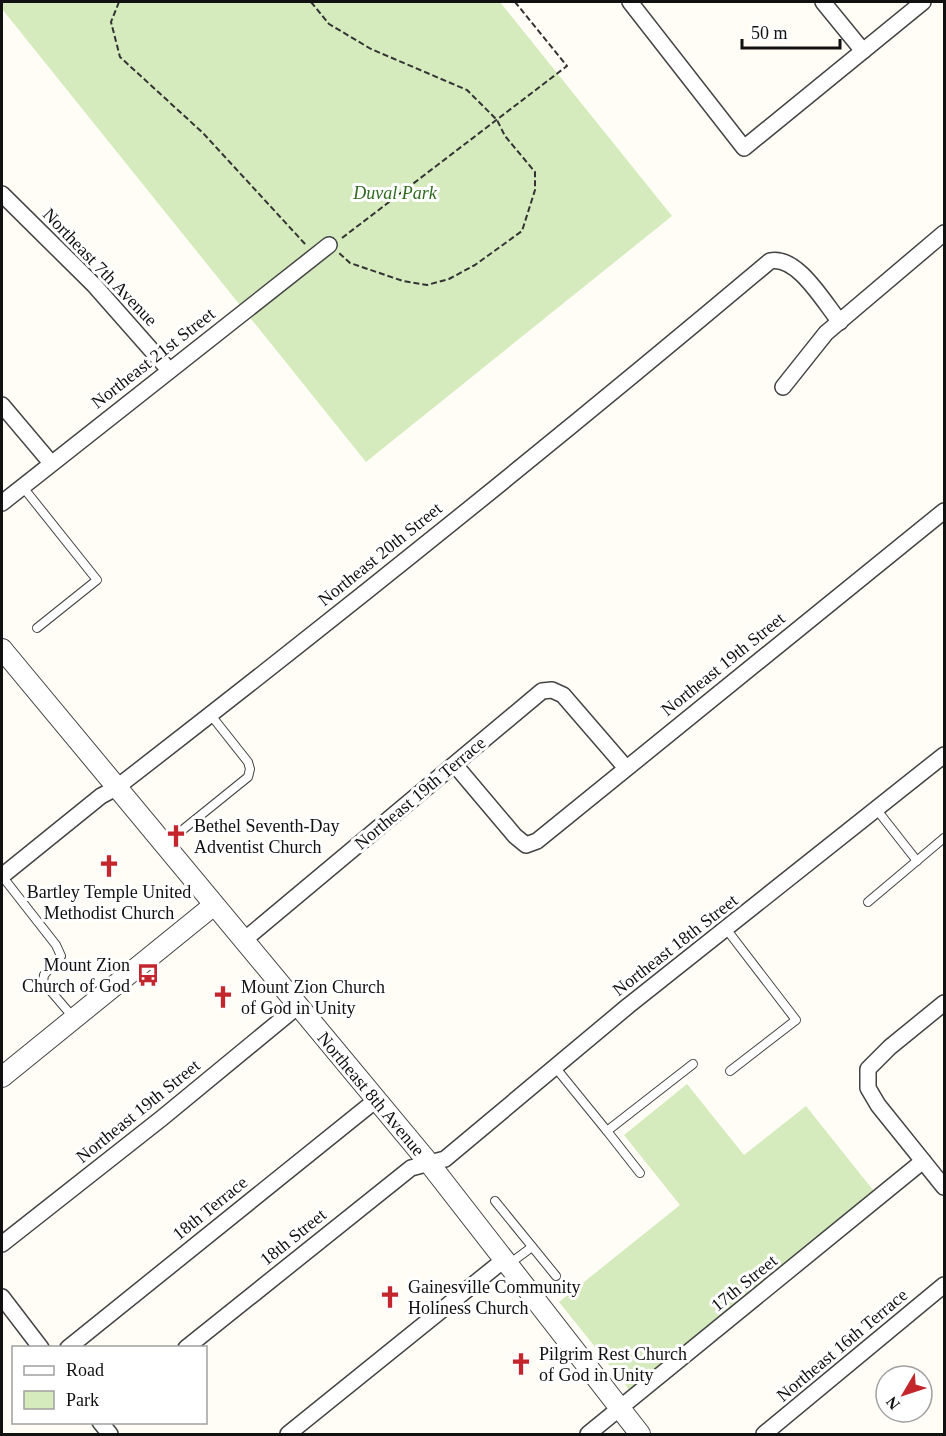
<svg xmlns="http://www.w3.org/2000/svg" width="946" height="1436" font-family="Georgia,serif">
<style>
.green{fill:#d5ebbd}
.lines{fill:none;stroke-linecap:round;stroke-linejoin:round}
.service-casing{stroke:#444;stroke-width:10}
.minor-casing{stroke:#444;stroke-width:18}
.tertiary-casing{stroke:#444;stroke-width:22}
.path{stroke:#333;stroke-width:2;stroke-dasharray:6 3;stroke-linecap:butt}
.service{stroke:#fff;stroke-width:8}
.minor{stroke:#fff;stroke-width:15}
.tertiary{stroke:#fff;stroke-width:20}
.labels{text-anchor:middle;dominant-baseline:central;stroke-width:6;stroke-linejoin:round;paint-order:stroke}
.park-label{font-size:18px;font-style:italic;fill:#2f6b1f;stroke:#fff}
.street-label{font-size:18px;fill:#111;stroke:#fff}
.poi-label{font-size:18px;fill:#111;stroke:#fff;text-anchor:start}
</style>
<rect width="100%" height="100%" fill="#fffdf5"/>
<g class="green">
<path d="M2,2H500L672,216L366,462L2,9Z"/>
<path d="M687,1084L744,1155L806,1106L877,1195L631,1392L559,1302L680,1205L624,1135Z"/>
</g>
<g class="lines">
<g class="service-casing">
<g id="service">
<path d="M22,486L97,580L37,628"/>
<path d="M877,810L917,861"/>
<path d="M165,844L248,777L250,769L248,762L210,714"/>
<path d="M2,876L56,945L61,956L44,975L43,982L73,1017"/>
<path d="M868,902L944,838"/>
<path d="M727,930L796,1020L730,1071"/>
<path d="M555,1067L607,1131L693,1064"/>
<path d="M607,1131L640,1173"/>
<path d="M495,1201L556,1276"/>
<path d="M509,1264L532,1247"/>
</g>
</g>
<g class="minor-casing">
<g id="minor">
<path d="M630,2L744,148L923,2"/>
<path d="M823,2L863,51"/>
<path d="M2,194L94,285L169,370"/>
<path d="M783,387L826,333L944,233"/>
<path d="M2,405L51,463"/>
<path d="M2,503L329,245"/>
<path d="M455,765L515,836L526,845L537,841L944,511"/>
<path d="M2,876L101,796L116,788C337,617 556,441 770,261C797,255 823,301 840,322"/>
<path d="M243,941L542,691L552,690L563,695L626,768"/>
<path d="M944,1003L890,1047L868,1069V1088L878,1105L944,1187"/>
<path d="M2,1244L162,1118L298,1006"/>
<path d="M2,1297L41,1348"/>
<path d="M68,1348L376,1100"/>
<path d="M186,1348L411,1168L445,1159L628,1006L944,755"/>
<path d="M100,1422L110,1434"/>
<path d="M288,1434L505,1259"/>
<path d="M588,1434L923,1161"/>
<path d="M764,1434L944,1285"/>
</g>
</g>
<g class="tertiary-casing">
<g id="tertiary">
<path d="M2,649L429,1163L640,1434"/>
<path d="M2,1077L214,905"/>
</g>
</g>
<g class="path">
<path d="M119,2L111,22L120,57L203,133L306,245"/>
<path d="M311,2L329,24L371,49L467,90L497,120L505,136L535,172V190L522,231L475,265L449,279L427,285L403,281L350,263L339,253"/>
<path d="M342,238L567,66L515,2"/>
</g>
<use href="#service" class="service"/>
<use href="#minor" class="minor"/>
<use href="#tertiary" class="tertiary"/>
</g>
<defs>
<g id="church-bare" transform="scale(1.8)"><path d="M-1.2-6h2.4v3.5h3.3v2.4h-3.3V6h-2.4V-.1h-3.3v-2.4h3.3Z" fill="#c4262e" stroke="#fff" stroke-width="2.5" paint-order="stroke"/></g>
<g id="bus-bare" transform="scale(1.8)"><path d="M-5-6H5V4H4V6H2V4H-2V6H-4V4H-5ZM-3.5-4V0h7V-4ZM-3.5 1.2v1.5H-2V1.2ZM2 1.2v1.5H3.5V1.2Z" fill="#c4262e" stroke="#fff" stroke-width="2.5" paint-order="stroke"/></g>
</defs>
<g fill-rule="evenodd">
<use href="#church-bare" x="176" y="836"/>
<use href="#church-bare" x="109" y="866"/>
<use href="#bus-bare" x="148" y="975"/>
<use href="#church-bare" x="223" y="997"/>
<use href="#church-bare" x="390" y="1297"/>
<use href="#church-bare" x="521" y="1364"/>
</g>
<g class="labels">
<g class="park-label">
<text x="395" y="193">Duval Park</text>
</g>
<g class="street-label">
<text transform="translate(100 267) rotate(46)">Northeast 7th Avenue</text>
<text transform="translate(153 358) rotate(-38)">Northeast 21st Street</text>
<text transform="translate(380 554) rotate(-39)">Northeast 20th Street</text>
<text transform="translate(723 664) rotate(-39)">Northeast 19th Street</text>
<text transform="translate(420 793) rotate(-40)">Northeast 19th Terrace</text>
<text transform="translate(675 945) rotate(-38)">Northeast 18th Street</text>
<text transform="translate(371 1094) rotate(50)">Northeast 8th Avenue</text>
<text transform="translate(138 1111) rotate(-39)">Northeast 19th Street</text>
<text transform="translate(210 1208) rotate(-39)">18th Terrace</text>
<text transform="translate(293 1237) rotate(-39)">18th Street</text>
<text transform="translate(744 1283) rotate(-39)">17th Street</text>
<text transform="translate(842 1345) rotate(-40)">Northeast 16th Terrace</text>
</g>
<g class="poi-label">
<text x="194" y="826">Bethel Seventh-Day<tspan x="194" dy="21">Adventist Church</tspan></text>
<text x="109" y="892" text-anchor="middle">Bartley Temple United<tspan x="109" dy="21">Methodist Church</tspan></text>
<text x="130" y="965" text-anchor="end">Mount Zion<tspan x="130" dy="21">Church of God</tspan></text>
<text x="241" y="987">Mount Zion Church<tspan x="241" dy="21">of God in Unity</tspan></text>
<text x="408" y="1287">Gainesville Community<tspan x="408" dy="21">Holiness Church</tspan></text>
<text x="539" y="1354">Pilgrim Rest Church<tspan x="539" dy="21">of God in Unity</tspan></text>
</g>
</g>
<rect width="946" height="1436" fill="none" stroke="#111111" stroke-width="6"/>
<rect x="12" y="1346" width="195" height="78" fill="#ffffff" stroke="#a0a0a0" stroke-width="1.5"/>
<rect x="24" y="1366" width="30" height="9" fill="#ffffff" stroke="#a0a0a0" stroke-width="1.5"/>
<text x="66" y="1376" font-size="18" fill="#111111">Road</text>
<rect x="24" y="1391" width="30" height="18" fill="#d5ebbd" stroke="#a0a0a0" stroke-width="1.5"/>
<text x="66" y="1406" font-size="18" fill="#111111">Park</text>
<g transform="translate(904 1394) rotate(231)"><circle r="28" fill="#ffffff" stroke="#a0a0a0" stroke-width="1.5"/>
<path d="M0-4.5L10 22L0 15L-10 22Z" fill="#c4262e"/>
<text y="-9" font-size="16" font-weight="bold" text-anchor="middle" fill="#111111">N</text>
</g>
<path d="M742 39v9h98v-9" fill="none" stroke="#111111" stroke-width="3"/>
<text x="751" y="39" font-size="18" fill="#111111" stroke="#ffffff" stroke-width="4.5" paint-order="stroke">50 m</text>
</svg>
